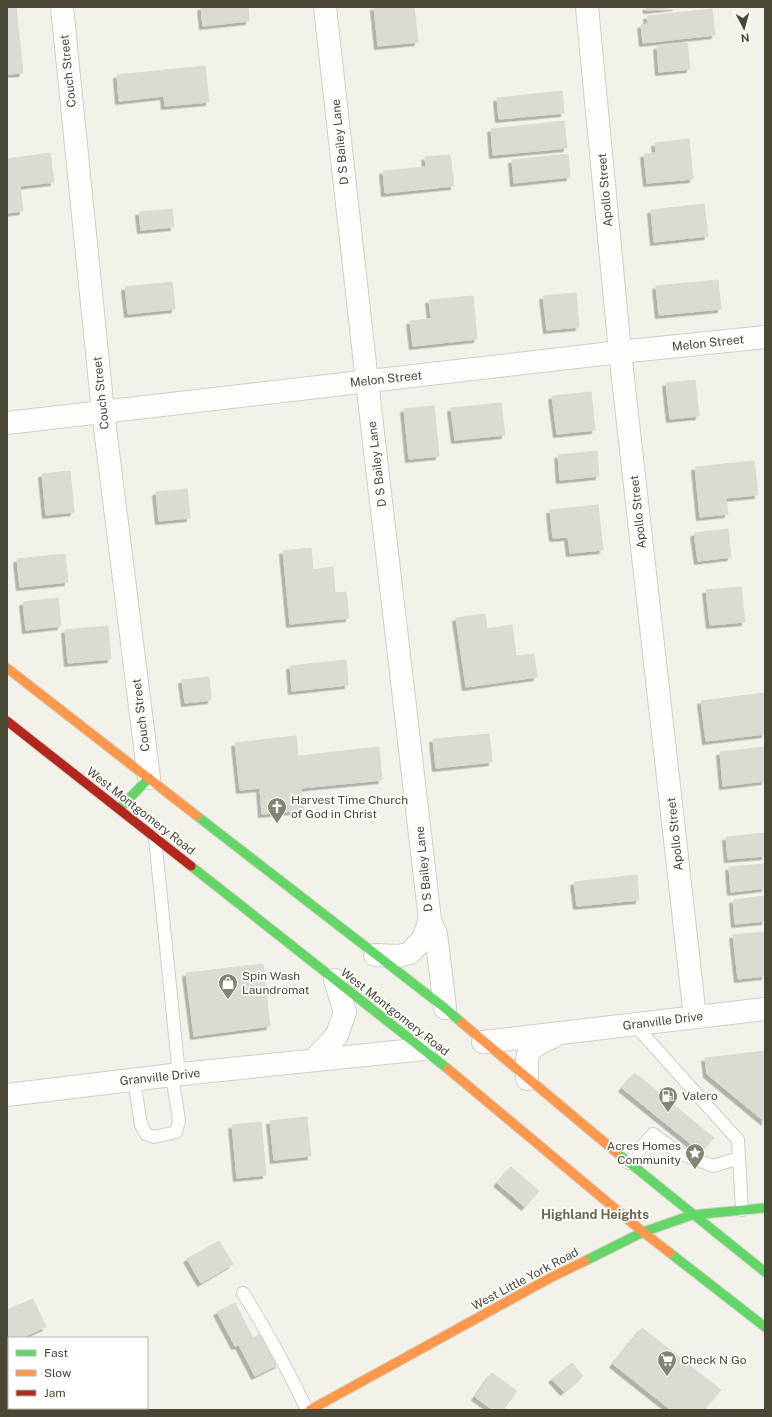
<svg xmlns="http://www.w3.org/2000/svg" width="772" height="1417" font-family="'Public Sans',sans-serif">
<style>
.building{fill:#dcdbd3;stroke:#dadad0;filter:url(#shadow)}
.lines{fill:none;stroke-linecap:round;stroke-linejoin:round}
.lane-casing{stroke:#d0d0c8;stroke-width:14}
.street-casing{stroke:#d0d0c8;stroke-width:24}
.fast-casing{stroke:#d3d3c2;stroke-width:11}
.slow-casing{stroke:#d3d3c2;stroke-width:11}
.jam-casing{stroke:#d3d3c2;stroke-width:11}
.lane{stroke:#fdfdfc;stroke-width:12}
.street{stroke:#fdfdfc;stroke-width:22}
.fast{stroke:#63d668;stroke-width:9}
.slow{stroke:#ff974d;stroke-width:9}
.jam{stroke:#b3261e;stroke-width:9}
.labels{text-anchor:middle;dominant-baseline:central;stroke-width:3.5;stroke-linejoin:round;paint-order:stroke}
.street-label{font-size:12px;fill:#494735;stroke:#fff}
.poi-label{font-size:12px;fill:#494735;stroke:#fff;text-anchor:start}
.neighbourhood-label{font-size:13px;font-weight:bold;fill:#6d684c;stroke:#fff}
</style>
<defs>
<filter id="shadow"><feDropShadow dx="-3.5" dy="3.5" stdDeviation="0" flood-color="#0004"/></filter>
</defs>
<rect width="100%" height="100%" fill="#f2f2ea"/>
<g class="building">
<path d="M7,7H16L23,73L7,74Z"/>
<path d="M201,7H248L249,21L203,26Z"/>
<path d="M374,7H414L418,42L378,46Z"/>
<path d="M646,7H676L647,10Z"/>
<path d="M712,9L715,35L643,43L641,25L648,24L647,16Z"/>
<path d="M687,43L690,69L659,72L657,46Z"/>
<path d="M205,66L209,102L165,106L164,96L119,101L117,75Z"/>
<path d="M562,91L564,113L499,119L497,98Z"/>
<path d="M564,121L567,148L493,155L491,129Z"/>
<path d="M689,139L693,179L647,183L644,154L656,153L655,143Z"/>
<path d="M50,153L54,182L20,186L23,211L7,213V159Z"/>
<path d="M568,154L570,177L514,183L512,160Z"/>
<path d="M450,155L454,186L385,193L383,171L426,167L425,157Z"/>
<path d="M704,204L708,236L654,242L651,210Z"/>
<path d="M172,209L174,227L141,230L139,212Z"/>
<path d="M718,280L721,309L659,315L656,286Z"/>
<path d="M172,282L175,309L128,314L125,287Z"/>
<path d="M576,293L579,327L547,330L543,296Z"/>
<path d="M473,296L477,339L413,346L410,321L431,319L429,300Z"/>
<path d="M695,380L699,416L670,419L666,383Z"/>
<path d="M591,392L595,430L557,434L552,396Z"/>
<path d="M501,403L505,435L455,440L451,408Z"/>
<path d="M434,406L439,456L409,459L404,409Z"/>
<path d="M597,451L599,476L560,480L558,455Z"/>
<path d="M754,461L758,495L726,498L728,514L700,517L695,467Z"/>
<path d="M70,471L74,512L46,515L42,474Z"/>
<path d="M187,489L190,518L159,521L156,492Z"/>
<path d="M598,505L603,550L570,553L568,537L553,538L550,510Z"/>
<path d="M728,529L731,557L698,561L694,533Z"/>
<path d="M311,548L313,570L333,567L335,593L346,592L349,618L290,624L283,551Z"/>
<path d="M65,554L68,582L20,587L17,559Z"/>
<path d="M741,587L745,622L710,625L706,590Z"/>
<path d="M58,598L61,626L26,630L23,602Z"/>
<path d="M485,614L487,629L512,625L516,656L534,654L537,677L466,687L456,618Z"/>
<path d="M108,626L111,659L68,663L65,630Z"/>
<path d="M346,660L348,685L292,691L290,666Z"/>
<path d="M209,677L211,700L185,703L182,680Z"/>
<path d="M765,693V734L706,741L701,701Z"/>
<path d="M489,734L492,762L436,768L433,739Z"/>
<path d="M296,736L298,756L379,747L382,780L301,788L304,810L262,814L260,788L240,790L235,743Z"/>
<path d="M765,747V781L723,786L720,752Z"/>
<path d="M765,833V856L728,859L726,837Z"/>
<path d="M765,864V888L731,892L729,867Z"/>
<path d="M637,875L639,900L577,906L574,882Z"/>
<path d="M765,896V921L735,924L733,900Z"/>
<path d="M765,932V976L738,979L733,935Z"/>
<path d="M263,964L270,1026L194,1036L186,973Z"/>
<path d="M765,1051V1122L707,1074L705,1058Z"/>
<path d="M635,1073L714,1138L701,1152L622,1088Z"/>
<path d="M307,1117L311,1156L274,1160L270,1121Z"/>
<path d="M261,1122L266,1175L237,1178L232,1125Z"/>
<path d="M511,1167L539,1191L525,1207L497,1183Z"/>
<path d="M219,1241L233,1264L201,1283L187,1259Z"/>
<path d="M33,1299L46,1327L21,1338H9V1343L7,1344V1310Z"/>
<path d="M235,1303L253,1338L263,1333L279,1364L255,1376L239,1345L235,1346L217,1312Z"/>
<path d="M642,1328L721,1390L704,1410H671L613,1364Z"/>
<path d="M572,1363L583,1376L564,1392L552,1379Z"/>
<path d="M492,1373L517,1391L503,1410H493L475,1397Z"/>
<path d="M106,1408H138L139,1410H107Z"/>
</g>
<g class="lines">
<g class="lane-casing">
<g id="lane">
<path d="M155,838L179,1075"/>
<path d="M634,1024L738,1140L742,1210"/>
<path d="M134,1080L141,1125L146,1134L154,1137L176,1132L179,1121L172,1075"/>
<path d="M628,1163L653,1134L679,1153L713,1166L739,1158"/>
<path d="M243,1293C267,1331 288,1370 307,1410"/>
</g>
</g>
<g class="street-casing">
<g id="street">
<path d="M62,7L103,412L149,778"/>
<path d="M325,7L367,382L430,920L436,934L445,1008"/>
<path d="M587,7L620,352L695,1017"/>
<path d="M7,423L620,352L765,337"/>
<path d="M375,955L399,956L410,953L423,939L430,920"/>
<path d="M483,1042L765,1009"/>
<path d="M314,1060L337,1035L345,1012L335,980"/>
<path d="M527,1079C526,1050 526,1049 553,1037"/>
<path d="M7,1095L172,1075L424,1049"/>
</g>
</g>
<g class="fast-casing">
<g id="fast">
<path d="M119,809L149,778"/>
<path d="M197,816L445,1008L462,1023"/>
<path d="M191,866L448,1069"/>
<path d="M616,1152L765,1272"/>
<path d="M670,1253L765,1327"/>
<path d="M585,1261L643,1232L692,1215L765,1208"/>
</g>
</g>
<g class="slow-casing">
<g id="slow">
<path d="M7,668L197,816"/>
<path d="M462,1023L616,1152"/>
<path d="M448,1069L643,1232L670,1253"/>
<path d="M310,1410L550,1278L585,1261"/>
</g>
</g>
<g class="jam-casing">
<path id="jam" d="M7,721L191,866"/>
</g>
<use href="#lane" class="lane"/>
<use href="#street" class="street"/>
<use href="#fast" class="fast"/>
<use href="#slow" class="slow"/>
<use href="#jam" class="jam"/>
</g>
<defs>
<g id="church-pin" transform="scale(1)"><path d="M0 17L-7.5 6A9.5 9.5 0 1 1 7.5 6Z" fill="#848374" stroke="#fff"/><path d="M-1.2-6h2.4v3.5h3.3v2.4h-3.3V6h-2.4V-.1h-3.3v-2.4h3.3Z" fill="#fff"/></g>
<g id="shop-pin" transform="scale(1)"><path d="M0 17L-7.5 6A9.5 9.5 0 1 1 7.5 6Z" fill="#848374" stroke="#fff"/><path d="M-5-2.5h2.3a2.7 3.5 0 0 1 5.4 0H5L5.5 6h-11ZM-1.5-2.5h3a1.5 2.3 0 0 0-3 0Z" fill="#fff"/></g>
<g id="fuel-pin" transform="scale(1)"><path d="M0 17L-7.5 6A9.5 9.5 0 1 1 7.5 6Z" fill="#848374" stroke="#fff"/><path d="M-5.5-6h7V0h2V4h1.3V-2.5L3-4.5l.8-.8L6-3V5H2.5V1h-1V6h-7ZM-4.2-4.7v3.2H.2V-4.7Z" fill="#fff"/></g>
<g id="sight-pin" transform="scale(1)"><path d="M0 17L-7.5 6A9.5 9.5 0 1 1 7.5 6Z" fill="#848374" stroke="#fff"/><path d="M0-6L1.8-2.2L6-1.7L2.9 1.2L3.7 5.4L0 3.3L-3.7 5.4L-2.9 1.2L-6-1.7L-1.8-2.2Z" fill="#fff"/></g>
<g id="supermarket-pin" transform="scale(1)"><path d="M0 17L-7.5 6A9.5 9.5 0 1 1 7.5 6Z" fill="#848374" stroke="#fff"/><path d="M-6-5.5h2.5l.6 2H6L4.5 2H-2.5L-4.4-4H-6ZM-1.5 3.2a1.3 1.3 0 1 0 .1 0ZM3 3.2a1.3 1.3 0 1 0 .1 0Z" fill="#fff"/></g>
</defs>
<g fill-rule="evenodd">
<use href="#church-pin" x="277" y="807"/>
<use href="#shop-pin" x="228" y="983"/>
<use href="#fuel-pin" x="668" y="1096"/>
<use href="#sight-pin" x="695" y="1153"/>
<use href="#supermarket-pin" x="667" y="1360"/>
</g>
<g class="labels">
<g class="street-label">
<text transform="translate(68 71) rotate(-96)">Couch Street</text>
<text transform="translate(340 142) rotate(-96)">D S Bailey Lane</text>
<text transform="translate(605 190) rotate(-95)">Apollo Street</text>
<text transform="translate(708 343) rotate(-6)">Melon Street</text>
<text transform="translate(386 379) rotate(-6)">Melon Street</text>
<text transform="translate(101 393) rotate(-96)">Couch Street</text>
<text transform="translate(377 464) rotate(-97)">D S Bailey Lane</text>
<text transform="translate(638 512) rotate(-96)">Apollo Street</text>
<text transform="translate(141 715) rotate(-97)">Couch Street</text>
<text transform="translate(141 811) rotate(38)">West Montgomery Road</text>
<text transform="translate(675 834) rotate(-96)">Apollo Street</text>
<text transform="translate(424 869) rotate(-96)">D S Bailey Lane</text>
<text transform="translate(395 1012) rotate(38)">West Montgomery Road</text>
<text transform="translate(663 1021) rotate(-7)">Granville Drive</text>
<text transform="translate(160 1077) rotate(-6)">Granville Drive</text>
<text transform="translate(525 1279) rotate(-28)">West Little York Road</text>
</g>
<g class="poi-label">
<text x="291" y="800">Harvest Time Church<tspan x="291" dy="14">of God in Christ</tspan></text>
<text x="242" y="976">Spin Wash<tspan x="242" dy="14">Laundromat</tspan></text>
<text x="682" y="1096">Valero</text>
<text x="681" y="1146" text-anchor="end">Acres Homes<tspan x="681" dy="14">Community</tspan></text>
<text x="681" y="1360">Check N Go</text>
</g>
<g class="neighbourhood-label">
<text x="595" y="1214">Highland Heights</text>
</g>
</g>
<rect width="772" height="1417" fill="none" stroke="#494735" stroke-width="16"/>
<rect x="8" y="1337" width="140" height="72" fill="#ffffff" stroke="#b6b5ae"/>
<rect x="16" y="1350" width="20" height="6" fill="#63d668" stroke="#b6b5ae"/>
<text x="44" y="1357" font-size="12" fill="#494735">Fast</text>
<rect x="16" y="1370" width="20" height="6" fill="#ff974d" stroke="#b6b5ae"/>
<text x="44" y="1377" font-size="12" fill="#494735">Slow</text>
<rect x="16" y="1390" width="20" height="6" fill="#b3261e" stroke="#b6b5ae"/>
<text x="44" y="1397" font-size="12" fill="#494735">Jam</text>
<g transform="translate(744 28) rotate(174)" stroke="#ffffff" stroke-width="3" paint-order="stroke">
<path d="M0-3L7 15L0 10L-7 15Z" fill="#494735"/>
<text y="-6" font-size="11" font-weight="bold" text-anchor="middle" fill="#494735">N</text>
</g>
</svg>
